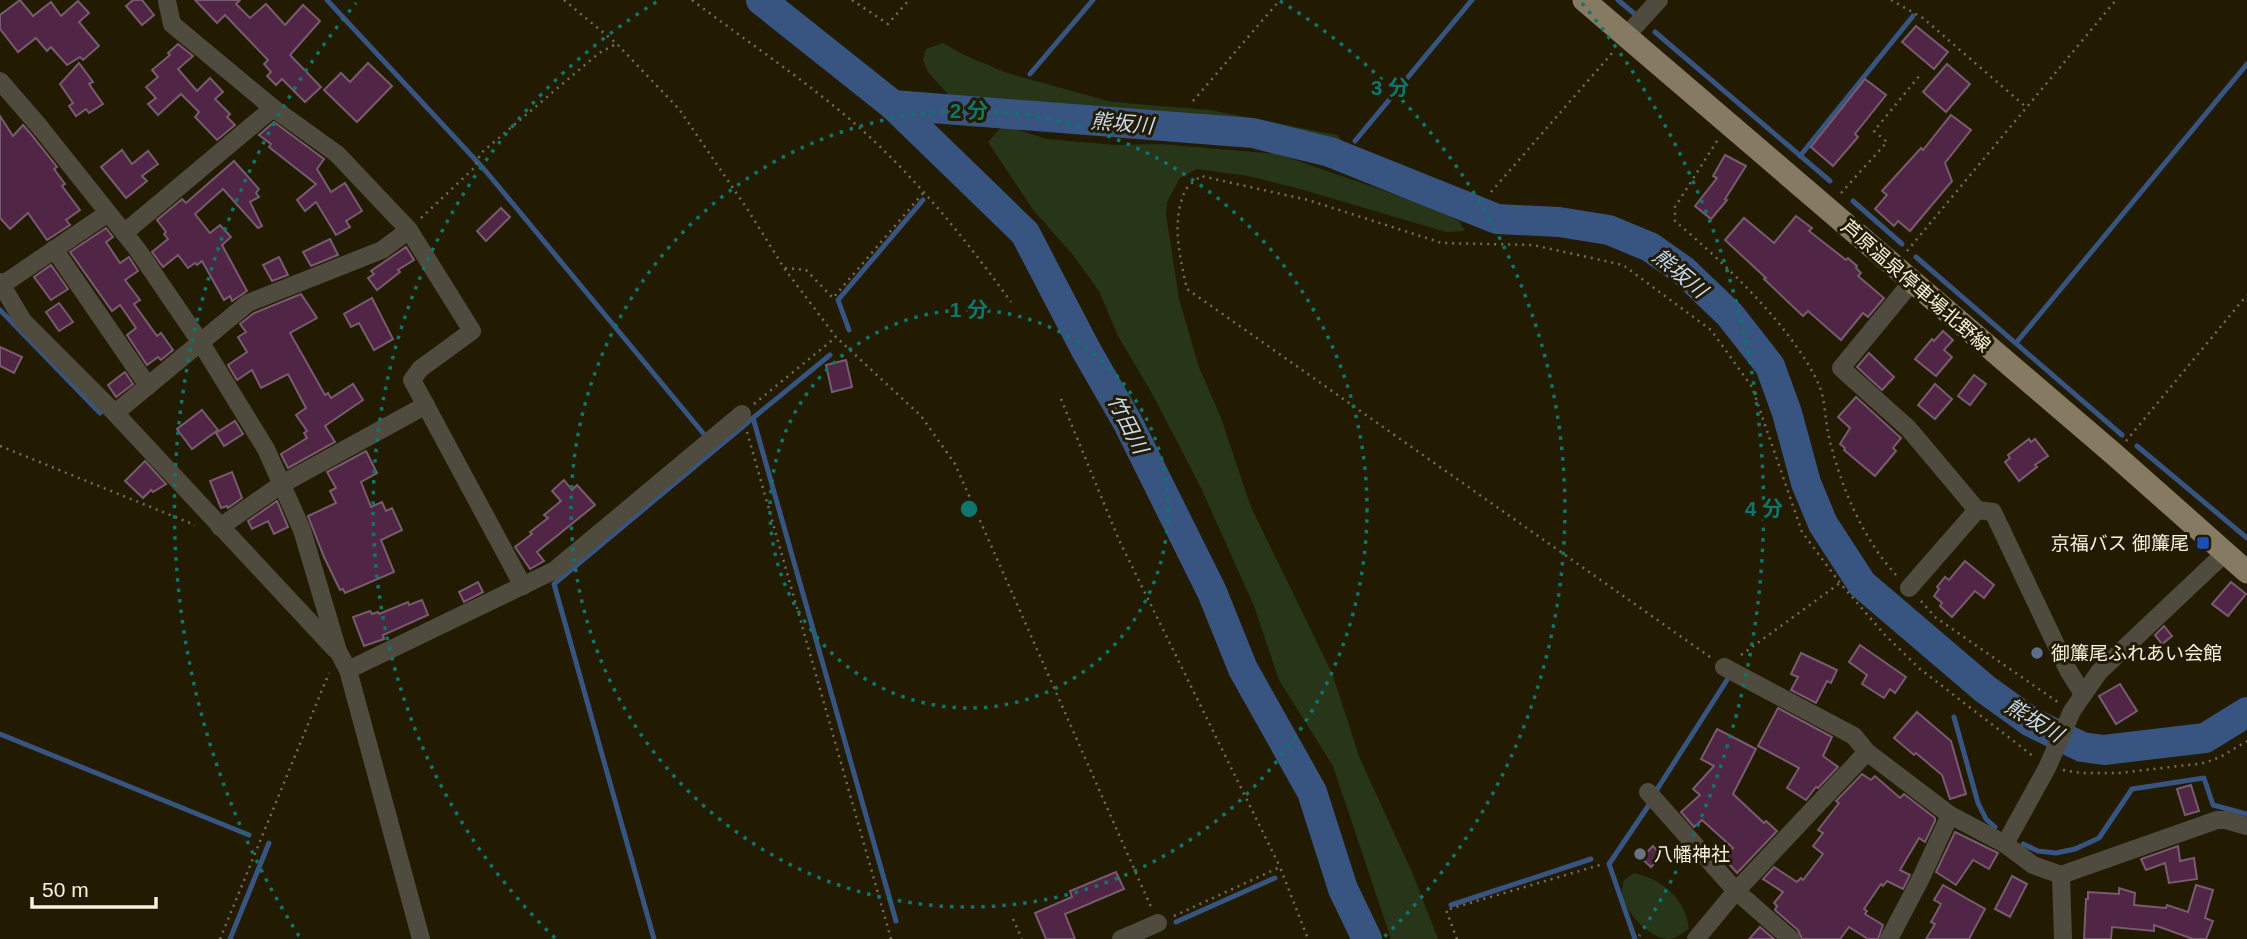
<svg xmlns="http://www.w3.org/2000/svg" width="2247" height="939" font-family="Arial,'Noto Sans JP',sans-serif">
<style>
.green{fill:#273519}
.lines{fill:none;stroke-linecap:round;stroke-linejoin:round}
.stream{stroke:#385480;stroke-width:5}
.river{stroke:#385480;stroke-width:30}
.building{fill:#502545;stroke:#775c6f;stroke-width:2}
.path{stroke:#746e58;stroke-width:2.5;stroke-dasharray:2 5;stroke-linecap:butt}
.minor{stroke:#504b3f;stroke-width:18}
.major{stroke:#867a62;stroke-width:23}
.ring{fill:none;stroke:#0f766e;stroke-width:3.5;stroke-dasharray:3.5 7}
.transit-dot{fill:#1a4fb4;stroke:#221b01;stroke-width:2.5}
.service-dot{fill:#5c6f8a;stroke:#221b01;stroke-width:2.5}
.worship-dot{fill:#6b7280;stroke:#221b01;stroke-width:2.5}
.labels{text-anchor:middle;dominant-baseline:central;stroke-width:6;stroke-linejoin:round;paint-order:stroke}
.street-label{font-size:19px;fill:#f6f1e1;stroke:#221b01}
.poi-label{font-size:19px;fill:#f6f1e1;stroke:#221b01;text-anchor:start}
.water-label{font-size:21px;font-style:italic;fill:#c7daf6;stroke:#221b01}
.centre{fill:#0f766e;stroke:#221b01;stroke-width:3.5}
.ring-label{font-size:21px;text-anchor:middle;font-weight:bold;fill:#0f766e;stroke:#221b01;stroke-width:6;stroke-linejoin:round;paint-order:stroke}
</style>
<rect width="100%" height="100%" fill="#221b01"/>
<g class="green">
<path d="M943,43L962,54L1007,73L1112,102L1210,110L1337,135L1346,145L1341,148L1324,146L1281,132L1217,123L1098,114L1037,106L967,102L951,98L928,72L923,60L926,49Z"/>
<path d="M1003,125L1047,139L1115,145L1160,144L1278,154L1431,207L1459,221L1465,231L1446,232L1300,189L1248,176L1197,169L1180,178L1167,202L1166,214L1179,299L1199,367L1221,418L1251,507L1332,673L1360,759L1412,872L1438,939H1391L1333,766L1279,680L1254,606L1202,490L1154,397L1118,336L1099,291L1073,255L1034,211L988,142Z"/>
<path d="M1634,873C1662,879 1686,899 1689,929C1683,932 1677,938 1670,939C1648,939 1623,910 1622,891C1622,887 1623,884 1624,880Z"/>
</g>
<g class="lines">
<g class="stream">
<path d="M327,0L484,169L703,433"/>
<path d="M1618,0L1636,15"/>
<path d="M1655,32L1830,181"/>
<path d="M1030,74L1093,0"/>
<path d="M1355,141L1472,0"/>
<path d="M1800,156L1913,16"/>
<path d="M1853,201L1902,244"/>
<path d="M1916,257L2122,435"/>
<path d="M0,310L100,413"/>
<path d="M849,330L838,300L923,200"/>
<path d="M2016,343L2247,64"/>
<path d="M830,355L753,418L896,921"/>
<path d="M2137,446L2247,538"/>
<path d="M1954,717L1978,803L1986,819L1995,827"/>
<path d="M0,734L249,835"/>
<path d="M1656,791L1727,680"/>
<path d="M2023,844L2038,851L2056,853L2075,849L2099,838L2132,789L2204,778L2213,805L2247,814"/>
<path d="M1451,905L1591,859"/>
<path d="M1176,922L1275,878"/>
<path d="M230,939L269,843"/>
<path d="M654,939L554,584L753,418"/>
<path d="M1635,939L1609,864L1651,802"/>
</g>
<g class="river">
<path d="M761,0L893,105L1025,233L1086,350L1128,423L1212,592L1243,669L1312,792L1343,889L1367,939"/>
<path d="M893,105L1253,133L1330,152L1497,219L1559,222L1609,230L1650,247L1684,271L1730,315L1770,366L1787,413L1806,483L1823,524L1862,584L1985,689L2031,722L2082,747L2104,750L2205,738L2247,712"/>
</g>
</g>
<g class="building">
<path d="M20,0L33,16L51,2L61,16L78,1L89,13L79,22L99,46L83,60L80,57L67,65L51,47L47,51L36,38L18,52L0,29V15Z"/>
<path d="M133,0H142L154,15L142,25L126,6Z"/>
<path d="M195,0H240L236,4L250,18L266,4L285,25L303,5L320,21L290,55L321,87L305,102L282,79L276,85L267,76L271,72L264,64L268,60L225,15L217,23Z"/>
<path d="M1916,26L1948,52L1934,69L1902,42Z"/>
<path d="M178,44L193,56L178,69L197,91L210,78L223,92L215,99L230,114L227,117L235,125L217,140L195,117L199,112L181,94L158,115L148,104L156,98L146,87L158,77L152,70L170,55L168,53Z"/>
<path d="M79,63L93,82L89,84L103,104L89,113L86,109L76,116L69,106L73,103L60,84Z"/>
<path d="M368,63L392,86L357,122L324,90L341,73L350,82Z"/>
<path d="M1947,64L1970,84L1946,112L1923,92Z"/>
<path d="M1865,79L1886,95L1855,134L1858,137L1833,166L1811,147Z"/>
<path d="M1951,115L1971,130L1945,163L1952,181L1910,231L1898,221L1894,226L1875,209L1887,195L1882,191L1921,148L1923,150Z"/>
<path d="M0,116L13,136L23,125L30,133L57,167L54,169L65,184L62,186L80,210L66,220L70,225L47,240L28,213L10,229L0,218Z"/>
<path d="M274,122L324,159L317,169L331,192L345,183L362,211L346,221L350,227L336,235L316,202L305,211L297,200L316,184L269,147L271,144L259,135Z"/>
<path d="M122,150L132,164L148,151L158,164L142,176L147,181L126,198L101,167Z"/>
<path d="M1725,155L1746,166L1725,199L1727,200L1711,219L1695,206L1717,178L1713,176Z"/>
<path d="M234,161L259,189L256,193L259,197L250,202L262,226L258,228L223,189L195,214L210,233L220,225L231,237L222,245L247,291L232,301L230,296L224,300L202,261L197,265L195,263L188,268L178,255L163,267L152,252L168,239L164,234L166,232L157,220L182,199L186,203Z"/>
<path d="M501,208L510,217L486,241L477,231Z"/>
<path d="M1796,216L1812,228L1809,231L1846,260L1848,258L1857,266L1856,268L1861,273L1858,276L1884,298L1868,317L1863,313L1841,340L1808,311L1803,316L1764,279L1766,278L1725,240L1744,218L1774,243Z"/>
<path d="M106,228L113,237L106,242L120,263L129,257L138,271L125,280L140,300L134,304L157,336L161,333L173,350L161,360L158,357L147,365L127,335L136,328L120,305L112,311L70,252Z"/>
<path d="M330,239L338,255L311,266L303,252Z"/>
<path d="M406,247L414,260L398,270L400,272L377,290L368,278L374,274L371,271Z"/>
<path d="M279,257L288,275L272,281L263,265Z"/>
<path d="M51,265L68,289L51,300L34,277Z"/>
<path d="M301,294L317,318L290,333L325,395L328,393L331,398L353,384L363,400L325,426L335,442L288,468L281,454L307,438L304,433L307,431L296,415L306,408L288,374L261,388L252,370L237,380L228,365L247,352L238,337L246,332L240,324L254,313Z"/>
<path d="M372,298L393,339L374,350L359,323L351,327L344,314Z"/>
<path d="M59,303L73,322L59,331L46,312Z"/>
<path d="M1943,331L1953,340L1944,350L1952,357L1936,376L1915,359L1932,339L1934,341Z"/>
<path d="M0,347L22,357L14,373L0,366Z"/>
<path d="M1869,353L1894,377L1882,390L1857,367Z"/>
<path d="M846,360L852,387L832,392L826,365Z"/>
<path d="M125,372L133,384L116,397L108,385Z"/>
<path d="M1974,375L1986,384L1970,405L1958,396Z"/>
<path d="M1935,384L1952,399L1935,419L1918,405Z"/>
<path d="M1856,397L1901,438L1893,448L1896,451L1875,476L1844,450L1845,448L1840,444L1850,428L1838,417Z"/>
<path d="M202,410L218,430L192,449L177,429Z"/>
<path d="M235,421L243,434L224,446L216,433Z"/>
<path d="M2029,439L2031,442L2035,439L2048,456L2035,465L2037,467L2019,481L2005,462L2010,458L2008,455Z"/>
<path d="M366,451L377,473L361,482L371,507L382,502L386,511L392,508L402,530L381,540L394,572L345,593L343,589L340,590L324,557L308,516L336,503L330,491L336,488L327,472Z"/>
<path d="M145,461L166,484L153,492L151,490L143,498L125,481Z"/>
<path d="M232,472L242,498L228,508L227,506L221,508L210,481Z"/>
<path d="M564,480L572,490L577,485L595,505L537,552L544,561L530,569L515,547L532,534L530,532L548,518L544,515L561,501L552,491Z"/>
<path d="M277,501L288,527L274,534L268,521L252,529L248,521Z"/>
<path d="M1965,561L1994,585L1984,598L1975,591L1952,617L1940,606L1942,603L1934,596L1939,589L1937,587L1945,577L1949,580Z"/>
<path d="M478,582L483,592L464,602L459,592Z"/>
<path d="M2231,582L2246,594L2228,616L2212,604Z"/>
<path d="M422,600L428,615L383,635L384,639L364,646L353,617L370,611L372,614L378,612L379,614L408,602L409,605Z"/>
<path d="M2164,626L2172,636L2162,644L2155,635Z"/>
<path d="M1860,645L1906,677L1895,693L1890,689L1884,698L1862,684L1867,675L1849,662Z"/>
<path d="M1801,653L1837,670L1831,683L1827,681L1816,703L1791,690L1798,677L1791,674Z"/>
<path d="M2120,684L2137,711L2116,724L2099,696Z"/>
<path d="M1778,708L1832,737L1823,756L1838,767L1818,788L1816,787L1806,800L1787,788L1799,768L1758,746Z"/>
<path d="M1917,712L1951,741L1966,794L1950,799L1942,775L1916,753L1914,755L1894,738Z"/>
<path d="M1717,729L1756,749L1733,794L1764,823L1766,821L1777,831L1737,873L1723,857L1733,848L1702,820L1694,827L1681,812L1700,795L1693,789L1714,766L1701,759Z"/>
<path d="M1862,774L1871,780L1875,776L1900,798L1904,794L1935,818V821L1925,842L1919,838L1900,870L1910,875L1903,889L1887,881L1883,886L1881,884L1864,909L1867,911L1865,914L1883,925L1878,939H1868L1849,927L1840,939H1802L1798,930L1775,910L1777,906L1774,903L1783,892L1763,879L1774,867L1797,882L1801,878L1803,880L1823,854L1813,846L1823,833L1818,830L1839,803L1836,801Z"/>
<path d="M2191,785L2199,811L2185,815L2177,789Z"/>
<path d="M1955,832L1998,853L1989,869L1973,860L1956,885L1936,872Z"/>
<path d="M1653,846L1662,856L1651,867L1641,858Z"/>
<path d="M2178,846L2180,861L2194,858L2197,879L2169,883L2165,863L2146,870L2141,859Z"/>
<path d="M1116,872L1124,889L1065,914L1075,939H1046L1035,913L1072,897L1070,891Z"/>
<path d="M2012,876L2027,884L2010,917L1995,909Z"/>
<path d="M1943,885L1985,909L1969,939H1926L1935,924L1931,922L1941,904L1934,900Z"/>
<path d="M2196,885L2213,890L2205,918L2213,921L2206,939H2193L2154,925V931L2112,927L2111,939H2084L2086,899H2088V892L2119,894V888L2135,893L2134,905L2166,908L2167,905L2188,912Z"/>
<path d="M1760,927L1774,939H1749Z"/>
</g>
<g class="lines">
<g class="path">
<path d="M564,0L617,44L679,109L748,210L784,268L836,337L921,416L955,464L1151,907"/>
<path d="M692,0C746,41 802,78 853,122C914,175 964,237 1011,302"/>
<path d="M852,0L888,24L909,0"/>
<path d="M1891,0L1923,18L2026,107"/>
<path d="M1193,101L1280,0"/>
<path d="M1717,141L1675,207V221C1723,262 1793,327 1819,385C1825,399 1825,417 1828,433C1839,482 1862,539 1897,576"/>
<path d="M1491,192L1613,52"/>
<path d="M1841,193L1887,142L1874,131L1920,75"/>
<path d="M421,218L474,168L481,153L599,53L616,44"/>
<path d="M1907,251L2116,0"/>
<path d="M785,268L806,270L833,298L924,192"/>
<path d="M1061,399L1119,540L1280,867"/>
<path d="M754,404L836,337"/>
<path d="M747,432L891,939"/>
<path d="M2126,441L2247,295"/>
<path d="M0,446L195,525"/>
<path d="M1921,601L1935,617L2059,703"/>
<path d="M1741,655L1840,583"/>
<path d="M1710,657L1187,289C1180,258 1171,222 1185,191C1188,185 1196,180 1201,176L1308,200L1442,243L1533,245L1623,265L1711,330L1752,387L1802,532L1840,583L1884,634L1920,669L2033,756"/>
<path d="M2063,770L2081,773H2119L2205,763L2222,756L2247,741"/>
<path d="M1174,916L1280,867L1308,939"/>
<path d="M1013,919L1022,939"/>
<path d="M220,939L329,673"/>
<path d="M1457,939L1446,910L1600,865"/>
</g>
<g class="minor">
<path d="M1626,36L1659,0"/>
<path d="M0,81L39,126L137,249L201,343L266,449L302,530L338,651L348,670L421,939"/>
<path d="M273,108L337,154L409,230L472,331L420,369L412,380L523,586"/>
<path d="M124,233L273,108L172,24L167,1"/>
<path d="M54,249L148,386"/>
<path d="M0,282L23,321L115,413L335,649"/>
<path d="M2,285L108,213"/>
<path d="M115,413L248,303L382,250L409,230"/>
<path d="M1977,510L1993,512L2068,670L2083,694"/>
<path d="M220,527L282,484L426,405"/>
<path d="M1909,588L1977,510L1909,429L1841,368L1911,283"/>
<path d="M1724,667L1854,736L1867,752L1950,815L2005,844L2033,865L2061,875L2217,820H2226L2247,826"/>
<path d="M348,670L555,570L742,414"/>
<path d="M1648,792L1736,891L1791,939"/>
<path d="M2005,844L2047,768L2072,711L2099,672L2225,553"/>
<path d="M2061,875L2063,939"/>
<path d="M1121,939L1158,923"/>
<path d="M1696,939L1736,891L1867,752"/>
<path d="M1889,939L1921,878L1950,815"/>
</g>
<path class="major" d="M1584,0L2115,455L2247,572"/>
</g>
<g class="ring">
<circle cx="969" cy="509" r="199"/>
<circle cx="969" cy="509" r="398"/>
<path d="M555 938A596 596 0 0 1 658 1M1280 1A596 596 0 0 1 1383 938"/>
<path d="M299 936A795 795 0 0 1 356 3M1582 3A795 795 0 0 1 1639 936"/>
</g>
<rect class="transit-dot" x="2196" y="536" width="14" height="14" rx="3.5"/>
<circle class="service-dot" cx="2037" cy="653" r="7"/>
<circle class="worship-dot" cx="1640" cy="854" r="7"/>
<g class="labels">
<g class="street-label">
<text transform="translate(1916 286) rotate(41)">芦原温泉停車場北野線</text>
</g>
<g class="poi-label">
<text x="2189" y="543" text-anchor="end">京福バス 御簾尾</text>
<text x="2051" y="653">御簾尾ふれあい会館</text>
<text x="1654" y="854">八幡神社</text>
</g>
<g class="water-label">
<text transform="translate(1122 123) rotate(5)">熊坂川</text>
<text transform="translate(1680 273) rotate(40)">熊坂川</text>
<text transform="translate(1128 424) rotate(63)">竹田川</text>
<text transform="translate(2034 720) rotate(31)">熊坂川</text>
</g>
</g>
<circle cx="969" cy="509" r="10" class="centre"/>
<g class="ring-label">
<text x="1390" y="95">3 分</text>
<text x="969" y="118">2 分</text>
<text x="969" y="317">1 分</text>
<text x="1764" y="516">4 分</text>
</g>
<path d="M32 897v10h124v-10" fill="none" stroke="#f6f1e1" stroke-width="3.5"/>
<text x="42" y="897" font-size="21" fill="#f6f1e1" stroke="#221b01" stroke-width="5" paint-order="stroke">50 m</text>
</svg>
